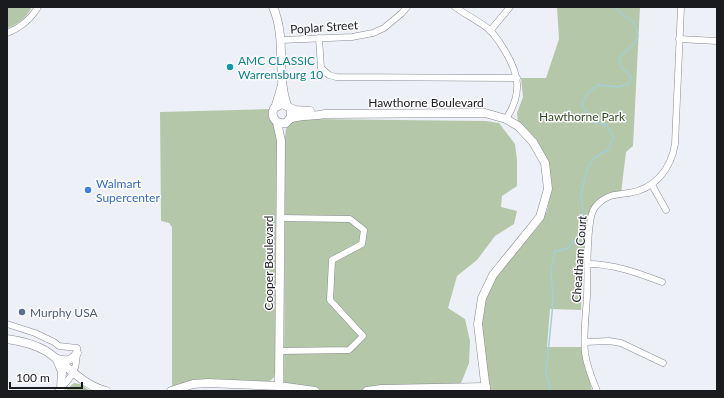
<svg xmlns="http://www.w3.org/2000/svg" width="724" height="398" font-family="Lato,sans-serif">
<style>
.green{fill:#b4c7a9}
.lines{fill:none;stroke-linecap:round;stroke-linejoin:round}
.stream{stroke:#a4cfd4;stroke-width:1.5}
.street-casing{stroke:#888a91;stroke-width:7}
.secondary-casing{stroke:#888a91;stroke-width:9}
.street{stroke:#fff;stroke-width:6}
.secondary{stroke:#fff;stroke-width:8}
.culture-dot{fill:#0f9aa8;stroke:#fdfdff;stroke-width:1.5}
.shop-dot{fill:#3f7fe0;stroke:#fdfdff;stroke-width:1.5}
.service-dot{fill:#5c6f8a;stroke:#fdfdff;stroke-width:1.5}
.labels{text-anchor:middle;dominant-baseline:central;stroke-width:3;stroke-linejoin:round;paint-order:stroke}
.street-label{font-size:12px;fill:#1a1b1e;stroke:#fdfdff}
.culture-label{font-size:12px;fill:#0d838f;stroke:#fdfdff;text-anchor:start}
.park-label{font-size:12px;fill:#314c20;stroke:#fdfdff}
.shop-label{font-size:12px;fill:#366cbe;stroke:#fdfdff;text-anchor:start}
.service-label{font-size:12px;fill:#4e5e75;stroke:#fdfdff;text-anchor:start}
</style>
<rect width="100%" height="100%" fill="#eef0f7"/>
<g class="green">
<path d="M7,7H32C26,18 19,24 7,28Z"/>
<path d="M557,7H640L633,146L626,152L621,193L591,209L585,226L581,310L550,309L547,347H582L592,391H487L480,315L485,292L502,268L540,224L547,211L550,196L549,168L518,124L517,113L523,97L521,78H546L559,39Z"/>
<path d="M270,109C271,120 275,128 277,139L275,373L274,377L269,382L220,381L172,387V227L169,223L161,221L160,112Z"/>
<path d="M309,119L486,121L499,123L515,144L517,160V186L502,196L501,207L517,211L514,224L495,236L477,260L457,276L448,308L465,319L470,341L469,363L458,391H251L279,390L284,384L285,136L286,129L292,121Z"/>
<path d="M74,383L80,384L90,391H65Z"/>
</g>
<g class="lines">
<path class="stream" d="M551,391L546,373L553,303L551,270L555,251L567,249L583,231V209L581,195L587,169L594,158L608,150L614,138L607,125L594,122L582,105L587,94L598,85L618,87L629,84L631,76L621,67L619,58L634,44L638,36L634,23L614,7"/>
<g class="street-casing">
<g id="street">
<path d="M455,7C466,15 481,22 491,31C496,37 501,44 505,51C520,76 522,94 506,119"/>
<path d="M490,31L510,7"/>
<path d="M7,33C20,28 31,19 38,7"/>
<path d="M319,38L321,68L329,75L336,77L517,78"/>
<path d="M679,39L717,41"/>
<path d="M281,40L352,37L373,33L384,28L402,13L407,7"/>
<path d="M652,185L666,210"/>
<path d="M588,264C614,264 638,273 662,282"/>
<path d="M7,324L35,333L54,342L59,346L77,348C77,370 74,375 58,391"/>
<path d="M585,342L609,341L621,343L663,363"/>
<path d="M280,351L349,350L363,336L330,300L332,260L362,244L364,230L350,219L280,218"/>
<path d="M597,391C592,379 587,367 585,353C583,335 586,315 587,296C588,270 586,242 591,217C592,213 593,209 596,206C607,194 615,195 629,193C655,189 671,169 675,144L681,7"/>
</g>
</g>
<g class="secondary-casing">
<g id="secondary">
<path d="M273,7C287,39 276,74 287,105"/>
<path d="M276,105L282,85"/>
<path d="M291,109V117L286,123C276,125 270,117 274,108L282,104L295,110L310,111"/>
<path d="M290,119C300,114 313,117 324,114L485,113L506,119L518,126L533,142L545,163L548,189L540,217L493,275L482,298L478,324L486,391"/>
<path d="M277,122L281,141L279,386"/>
<path d="M7,339C21,341 34,344 46,351C66,364 82,385 106,391"/>
<path d="M57,359C66,361 71,362 77,353"/>
<path d="M58,362L62,372L61,388"/>
<path d="M171,391L193,384L208,383L279,386L315,391"/>
<path d="M367,391L381,389L486,387"/>
</g>
</g>
<use href="#street" class="street"/>
<use href="#secondary" class="secondary"/>
</g>
<circle class="culture-dot" cx="230" cy="67" r="4"/>
<circle class="shop-dot" cx="88" cy="190" r="4"/>
<circle class="service-dot" cx="22" cy="312" r="4"/>
<g class="labels">
<g class="street-label">
<text transform="translate(324 27) rotate(-4)">Poplar Street</text>
<text x="426" y="102">Hawthorne Boulevard</text>
<text transform="translate(579 259) rotate(-86)">Cheatham Court</text>
<text transform="translate(268 263) rotate(-90)">Cooper Boulevard</text>
</g>
<g class="culture-label">
<text x="238" y="60">AMC CLASSIC<tspan x="238" dy="14">Warrensburg 10</tspan></text>
</g>
<g class="park-label">
<text x="582" y="116">Hawthorne Park</text>
</g>
<g class="shop-label">
<text x="96" y="183">Walmart<tspan x="96" dy="14">Supercenter</tspan></text>
</g>
<g class="service-label">
<text x="30" y="312">Murphy USA</text>
</g>
</g>
<rect width="724" height="398" fill="none" stroke="#1a1b1e" stroke-width="16"/>
<path d="M10 382v6h72v-6" fill="none" stroke="#1a1b1e" stroke-width="2"/>
<text x="16" y="382" font-size="12" fill="#1a1b1e" stroke="#fdfdff" stroke-width="3" paint-order="stroke">100 m</text>
</svg>
